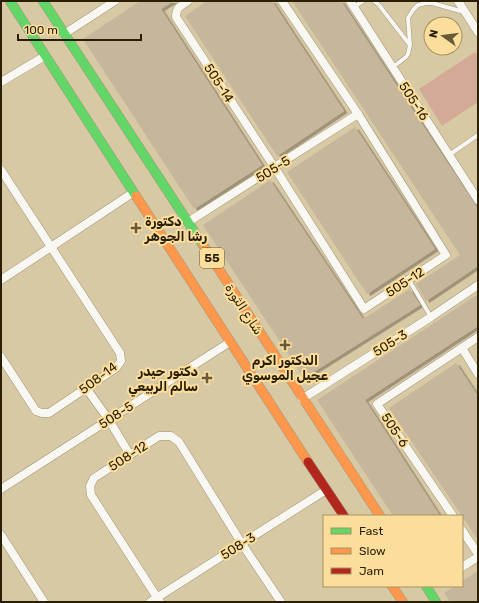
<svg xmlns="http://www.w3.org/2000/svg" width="479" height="603" font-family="Rubik,'Noto Naskh Arabic',sans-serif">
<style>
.green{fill:#d3aa95}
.building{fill:#c6b69c;filter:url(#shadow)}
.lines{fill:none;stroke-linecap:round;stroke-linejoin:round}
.lane-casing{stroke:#a19578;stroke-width:5}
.street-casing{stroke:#a19578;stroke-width:9}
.fast-casing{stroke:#a19578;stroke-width:10}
.slow-casing{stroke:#a19578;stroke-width:10}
.jam-casing{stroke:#a19578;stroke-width:10}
.lane{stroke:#f9f7f2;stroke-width:4}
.street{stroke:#f9f7f2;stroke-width:8}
.fast{stroke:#63d668;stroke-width:9}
.slow{stroke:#ff974d;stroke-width:9}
.jam{stroke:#b3261e;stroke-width:9}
.poi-dot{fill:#675a3c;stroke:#fcde9c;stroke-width:1.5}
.labels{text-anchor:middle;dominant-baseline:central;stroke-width:4;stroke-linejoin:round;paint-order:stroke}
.shield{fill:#fcde9c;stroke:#695831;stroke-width:1}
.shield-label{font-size:12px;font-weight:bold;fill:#2a1e03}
.street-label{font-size:13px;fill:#2a1e03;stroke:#fcde9c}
.poi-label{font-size:13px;font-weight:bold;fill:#2a1e03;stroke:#fcde9c;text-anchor:start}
</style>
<defs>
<filter id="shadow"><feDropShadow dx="3.5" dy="2" stdDeviation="0" flood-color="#0004"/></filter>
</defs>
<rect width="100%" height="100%" fill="#d8c9a5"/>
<path class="green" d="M475,52L478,56V102L442,126L419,89Z"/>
<g class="building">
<path d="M140,1H174L161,9L262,165L194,209L83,39Z"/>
<path d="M207,1H272L344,111L277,156L185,16Z"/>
<path d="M292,1H341L478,209V266L426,301L416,284L460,255Z"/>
<path d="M355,127L435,249L367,294L287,172Z"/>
<path d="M270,180L363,319L410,289L420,305L304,378L203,225Z"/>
<path d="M478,294V326L365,400L440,516H393L317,400Z"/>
<path d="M456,363L478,396V540L389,408Z"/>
<path d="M478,571V602H450L444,593L455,586H462V581Z"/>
</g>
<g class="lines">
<g class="lane-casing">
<g id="lane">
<path d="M374,1L379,5L409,44"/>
<path d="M354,7L363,1"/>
<path d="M393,67L406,57L408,54L410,45L408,18L413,10L418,5L426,3H432L464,12"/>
<path d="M449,155L478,135"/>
<path d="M409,280L431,317"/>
</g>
</g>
<g class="street-casing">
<g id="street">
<path d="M188,1C181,6 176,7 176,17L275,168L364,309L446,255L358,114L282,1"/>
<path d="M350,1L478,200"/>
<path d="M458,1L478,32"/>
<path d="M64,34L115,1"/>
<path d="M1,82L45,56"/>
<path d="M1,170L120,353L121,361L116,368L49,413H42L36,411L1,357"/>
<path d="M188,222L358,114"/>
<path d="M1,280L134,192"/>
<path d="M462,348L478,374"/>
<path d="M86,388L109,420L130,455"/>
<path d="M302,399L431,317L478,285"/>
<path d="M1,489L230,342"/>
<path d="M453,516L377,404L478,337"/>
<path d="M462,530L478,554"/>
<path d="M1,535L44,602"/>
<path d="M462,567L478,557"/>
<path d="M150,602L326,490"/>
<path d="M160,602L91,495L90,486L94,478L159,436H171L179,442L242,544L281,602"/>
</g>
</g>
<g class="fast-casing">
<g id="fast">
<path d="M10,1L136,196"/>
<path d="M43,1L203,245"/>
<path d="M426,586L436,602"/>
</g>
</g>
<g class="slow-casing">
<g id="slow">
<path d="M136,196L308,462"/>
<path d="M203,245L380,516"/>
<path d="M392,586L403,602"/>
</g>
</g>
<g class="jam-casing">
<path id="jam" d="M308,462L344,516"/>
</g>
<use href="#lane" class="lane"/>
<use href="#street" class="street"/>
<use href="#fast" class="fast"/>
<use href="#slow" class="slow"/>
<use href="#jam" class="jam"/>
</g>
<g class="poi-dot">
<path d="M134 222h4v4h4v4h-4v4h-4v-4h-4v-4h4z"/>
<path d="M283 339h4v4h4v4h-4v4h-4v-4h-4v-4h4z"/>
<path d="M205 372h4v4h4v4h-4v4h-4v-4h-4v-4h4z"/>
</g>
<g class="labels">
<rect class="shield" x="200" y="248" width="24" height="20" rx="3"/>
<g class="shield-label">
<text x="212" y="258">55</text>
</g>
<g class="street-label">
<text transform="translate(219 83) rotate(57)">505-14</text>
<text transform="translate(414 101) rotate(57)">505-16</text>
<text transform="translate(273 169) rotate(-32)">505-5</text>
<text transform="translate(405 282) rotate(-33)">505-12</text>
<text transform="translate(244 309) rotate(57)">شارع الثورة</text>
<text transform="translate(390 343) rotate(-32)">505-3</text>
<text transform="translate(98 378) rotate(-37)">508-14</text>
<text transform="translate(116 415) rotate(-33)">508-5</text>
<text transform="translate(395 430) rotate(56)">505-6</text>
<text transform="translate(128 456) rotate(-33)">508-12</text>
<text transform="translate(238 546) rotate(-32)">508-3</text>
</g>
<g class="poi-label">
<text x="145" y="221">دكتورة<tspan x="145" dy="15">رشا الجوهر</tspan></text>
<text x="285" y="360" text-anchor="middle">الدكتور اكرم<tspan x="285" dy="15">عجيل الموسوي</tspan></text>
<text x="198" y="371" text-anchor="end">دكتور حيدر<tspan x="198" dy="15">سالم الربيعي</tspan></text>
</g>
</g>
<rect width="479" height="603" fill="none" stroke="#2a1e03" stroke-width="4"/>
<rect x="323" y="515" width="140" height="72" fill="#fcde9c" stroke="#a8915f"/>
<rect x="331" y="528" width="20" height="6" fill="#63d668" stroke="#a8915f"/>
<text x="359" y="535" font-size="12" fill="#2a1e03">Fast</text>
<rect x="331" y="548" width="20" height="6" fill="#ff974d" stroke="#a8915f"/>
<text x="359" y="555" font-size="12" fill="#2a1e03">Slow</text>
<rect x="331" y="568" width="20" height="6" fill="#b3261e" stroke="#a8915f"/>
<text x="359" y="575" font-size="12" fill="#2a1e03">Jam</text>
<g transform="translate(443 36) rotate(284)"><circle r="19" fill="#fcde9c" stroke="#a8915f"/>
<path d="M0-3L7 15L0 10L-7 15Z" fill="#675a3c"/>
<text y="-6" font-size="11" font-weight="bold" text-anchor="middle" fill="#2a1e03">N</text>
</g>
<path d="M18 34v6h123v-6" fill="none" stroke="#2a1e03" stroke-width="2"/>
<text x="24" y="34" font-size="12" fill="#2a1e03" stroke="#fcde9c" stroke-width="3" paint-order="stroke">100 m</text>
</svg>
